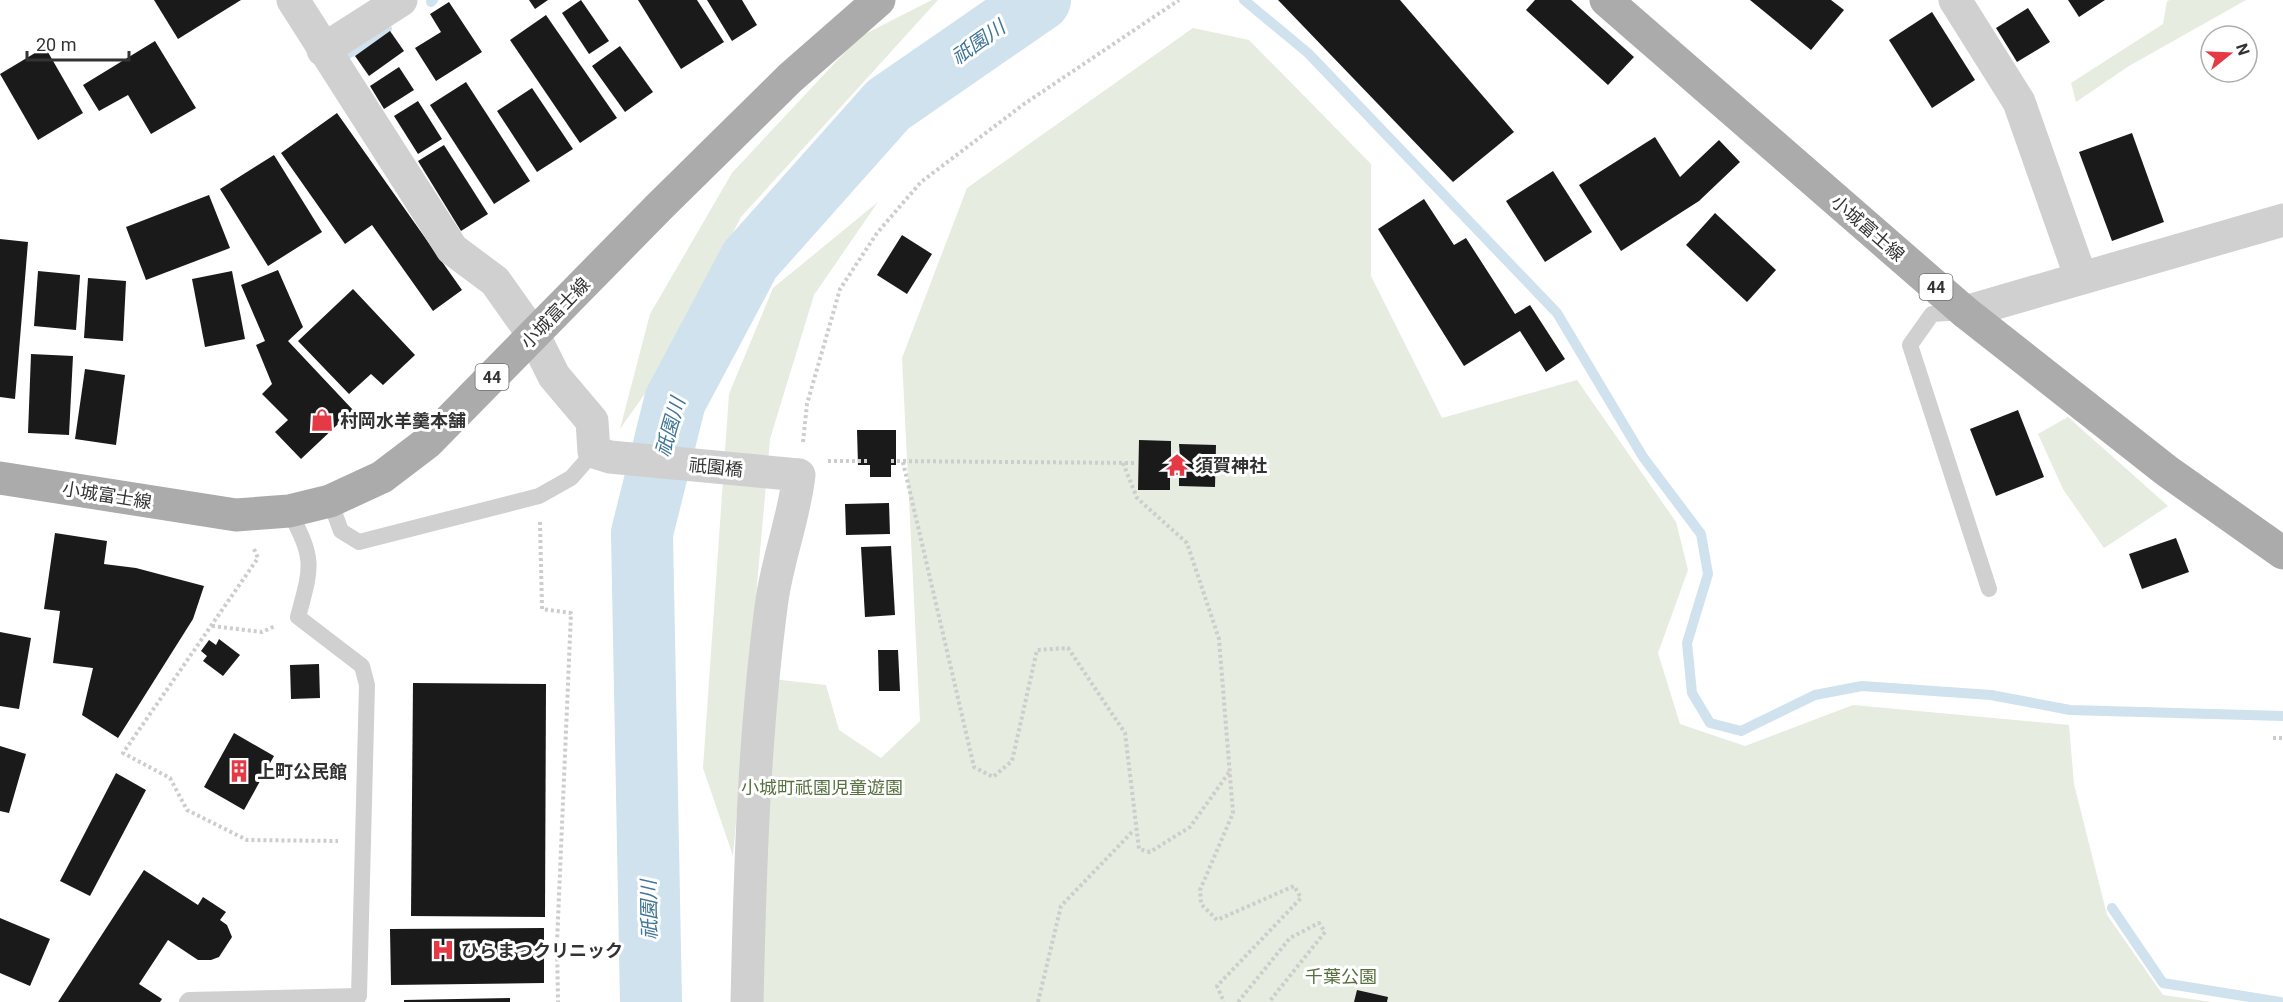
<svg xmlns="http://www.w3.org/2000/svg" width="2283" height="1002" font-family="Roboto,'Noto Sans JP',sans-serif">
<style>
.green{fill:#e6ecdf}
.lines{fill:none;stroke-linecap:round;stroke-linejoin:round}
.stream{stroke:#cfe2ee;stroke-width:10}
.river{stroke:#cfe2ee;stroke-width:62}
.building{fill:#1a1a1a}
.path{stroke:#cdcdcd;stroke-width:4;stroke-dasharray:3 3;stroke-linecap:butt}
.service{stroke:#d0d0d0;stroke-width:16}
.minor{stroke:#d0d0d0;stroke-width:33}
.primary{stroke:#ababab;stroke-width:33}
.labels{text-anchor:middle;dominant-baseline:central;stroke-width:6;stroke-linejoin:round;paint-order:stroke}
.shield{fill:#fff;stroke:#707070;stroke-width:1.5}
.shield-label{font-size:16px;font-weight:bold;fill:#333}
.street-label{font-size:18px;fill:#333;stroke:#fff}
.poi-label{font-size:18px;font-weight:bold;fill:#333;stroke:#fff;text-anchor:start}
.park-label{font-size:18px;fill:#56703f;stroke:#fff}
.water-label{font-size:20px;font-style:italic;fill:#3f7597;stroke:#fff}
</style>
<rect width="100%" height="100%" fill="#fff"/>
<g class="green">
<path d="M932,0H938L741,217L663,368L620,429L650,314L732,173L859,37Z"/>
<path d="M2170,0H2246L2129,66L2076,102L2071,83L2163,24L2167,1Z"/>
<path d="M1193,28L1249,40L1371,164V276L1442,418L1577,380L1676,522L1688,570L1658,653L1680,724L1745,746L1853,705L2069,725L2074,784L2107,915L2163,995L2212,1002H760L772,679L826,685L839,730L881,758L920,721L902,358L967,188Z"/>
<path d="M878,202L814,295L770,439L733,856L703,768L729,394L773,288Z"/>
<path d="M2068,417L2168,506L2104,548L2063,489L2038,434Z"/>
</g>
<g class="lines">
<g class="stream">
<path d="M1244,0L1308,53L1557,313L1643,457L1701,534L1708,574L1687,643L1692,693L1710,723L1741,731L1815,695L1862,686L1991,695L2070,710L2283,716"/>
<path d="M431,2L433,0"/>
<path d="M348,54L387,29"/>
<path d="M2112,908L2163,983L2280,1002"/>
</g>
<path class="river" d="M651,1002L642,533L675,401L750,260L888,105L1040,0"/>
</g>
<g class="building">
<path d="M154,0H241L178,39Z"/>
<path d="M529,0H548L535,9Z"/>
<path d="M581,0L609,41L589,54L562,13Z"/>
<path d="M638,0H697L724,42L681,69Z"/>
<path d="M707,0H742L757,25L732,41Z"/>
<path d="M1278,0H1400L1514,132L1453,182Z"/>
<path d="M1535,0H1571L1634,57L1608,85L1526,10Z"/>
<path d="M1750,0H1831L1844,10L1811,50Z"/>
<path d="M2068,0H2105L2079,17Z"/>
<path d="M449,2L482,52L436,81L415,48L441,32L430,14Z"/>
<path d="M2028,8L2050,42L2017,62L1996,28Z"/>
<path d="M1932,12L1975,80L1932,108L1889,40Z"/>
<path d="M546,15L617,118L580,143L510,40Z"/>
<path d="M390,31L404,51L369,76L355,56Z"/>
<path d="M155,41L196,108L151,134L128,95L99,111L83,85Z"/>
<path d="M620,46L653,92L625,112L592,66Z"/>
<path d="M45,47L83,113L38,140L0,74Z"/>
<path d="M399,67L414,90L384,109L370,86Z"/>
<path d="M466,82L530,181L494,204L430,105Z"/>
<path d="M532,88L573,149L537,172L497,111Z"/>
<path d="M418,101L442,139L418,154L394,116Z"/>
<path d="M337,113L462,290L433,311L372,225L345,244L281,153Z"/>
<path d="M2132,133L2164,222L2112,241L2079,152Z"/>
<path d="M1655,137L1680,177L1719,140L1740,162L1699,201L1621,251L1579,185Z"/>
<path d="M444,145L488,214L461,231L418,161Z"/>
<path d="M274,155L322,232L268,266L220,189Z"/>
<path d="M1553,171L1592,232L1545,262L1506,201Z"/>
<path d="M209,195L230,248L146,280L126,227Z"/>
<path d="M1424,199L1454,245L1466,238L1515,314L1530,305L1565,359L1546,372L1520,331L1464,366L1378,229Z"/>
<path d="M1715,213L1776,270L1747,302L1686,245Z"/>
<path d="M902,235L932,254L907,294L877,275Z"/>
<path d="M0,239L28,242L15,399L0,397Z"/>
<path d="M278,270L303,327L288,341L353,410L301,459L275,432L288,420L262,394L272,384L256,345L265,341L241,285Z"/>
<path d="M38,271L80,275L76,330L34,326Z"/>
<path d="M232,271L245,339L205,347L192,279Z"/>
<path d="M88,278L126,281L123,341L84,338Z"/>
<path d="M353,289L415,355L383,385L371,374L349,394L298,341Z"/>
<path d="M31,354L73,356L69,435L28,433Z"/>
<path d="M85,369L125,375L116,445L75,439Z"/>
<path d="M2018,410L2044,477L1996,496L1970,429Z"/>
<path d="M857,430H896V465H891V477H870V465H858Z"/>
<path d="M1139,440L1171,441V456H1180L1179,444L1216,445L1215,487L1179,486V475H1170V490H1138Z"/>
<path d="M889,503L890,534L846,535L845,504Z"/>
<path d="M55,533L107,541L104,564L136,568L204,586L193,619L118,738L82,715L93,668L53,663L60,611L44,609Z"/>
<path d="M2176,538L2189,572L2142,589L2129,554Z"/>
<path d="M891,546L895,615L865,617L861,547Z"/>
<path d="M0,632L31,638L19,709L0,706Z"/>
<path d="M219,639L240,655L223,676L203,661L207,656L201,651L209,640L216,645Z"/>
<path d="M878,650H898L900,691H879Z"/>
<path d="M319,664L320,698L291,699L290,665Z"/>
<path d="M413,683L546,684L545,917L411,916Z"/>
<path d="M234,733L274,756L244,810L204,787Z"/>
<path d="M0,746L26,754L9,813L0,811Z"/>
<path d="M116,773L146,790L90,896L60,881Z"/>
<path d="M144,870L198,905L203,897L226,912L220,920L227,925L232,937L219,957L211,960H198L168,940L139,984L162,999L160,1002H58Z"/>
<path d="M0,918L50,939L30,986L0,973Z"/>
<path d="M544,928V983L391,985L390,929Z"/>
<path d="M1357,990L1388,997L1387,1002H1354Z"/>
<path d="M510,998V1002H404V1000Z"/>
</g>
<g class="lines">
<g class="path">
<path d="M803,442L807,404L840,289L877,233L921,182L1024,104L1179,0"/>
<path d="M828,461H870"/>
<path d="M891,461L1135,463"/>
<path d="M903,462L974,767L993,777L1012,761L1037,650L1068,648L1125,733L1139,849L1150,852L1190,827L1230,771"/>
<path d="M1123,463L1137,498L1187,543L1219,639L1233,813L1200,890L1201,904L1217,920L1294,886L1301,898L1217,986L1224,1002"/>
<path d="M540,522L542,609L571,613L557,943L558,1002"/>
<path d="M254,549L258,558L123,753L170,778L187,810L247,840L338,841"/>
<path d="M212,626L262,632L275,626"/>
<path d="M2273,738H2283"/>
<path d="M1038,1002L1061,906L1134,830"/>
<path d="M1238,1002L1290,938L1319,923L1325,932L1269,1002"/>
</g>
<g class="service">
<path d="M1964,312L1932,314L1910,345L1989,589"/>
<path d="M330,501L341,531L359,542L539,496L571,478L594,452"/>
<path d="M187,1002L189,1000L359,996L367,685L362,666L298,617C312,565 315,560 289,511"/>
</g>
<g class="minor">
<path d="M293,0L452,249L495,281L534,336L554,376L592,421L594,452L610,457L799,475C794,518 778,558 772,600C754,734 750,868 747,1002"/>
<path d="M1955,0L2019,102L2081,278"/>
<path d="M323,50L401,0"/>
<path d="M1965,312L2283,220"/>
</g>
<g class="primary">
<path d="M1606,0L1965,312L2167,471L2283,553"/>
<path d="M0,478L236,515L289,511L330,501L382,477L428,442L660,206L790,78L879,0"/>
</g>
</g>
<defs>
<g id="shop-bare" transform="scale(1.8)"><path d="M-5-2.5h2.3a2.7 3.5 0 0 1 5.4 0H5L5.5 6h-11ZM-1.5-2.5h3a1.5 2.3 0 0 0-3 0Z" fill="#e63946" stroke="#fff" stroke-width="2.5" paint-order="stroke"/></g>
<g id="temple-bare" transform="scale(1.8)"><path d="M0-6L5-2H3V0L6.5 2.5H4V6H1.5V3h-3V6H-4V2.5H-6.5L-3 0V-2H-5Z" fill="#e63946" stroke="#fff" stroke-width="2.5" paint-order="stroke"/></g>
<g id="building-bare" transform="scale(1.8)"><path d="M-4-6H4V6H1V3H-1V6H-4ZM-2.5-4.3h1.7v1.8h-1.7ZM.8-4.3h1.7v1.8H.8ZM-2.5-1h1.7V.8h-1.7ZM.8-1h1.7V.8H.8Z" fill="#e63946" stroke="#fff" stroke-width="2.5" paint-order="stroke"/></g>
<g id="hospital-bare" transform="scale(1.8)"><path d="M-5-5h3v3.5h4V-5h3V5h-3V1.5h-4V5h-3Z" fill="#e63946" stroke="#fff" stroke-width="2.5" paint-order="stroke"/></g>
</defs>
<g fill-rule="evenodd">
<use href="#shop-bare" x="322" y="420"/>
<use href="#temple-bare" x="1177" y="465"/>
<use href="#building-bare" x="239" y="771"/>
<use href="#hospital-bare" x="443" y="950"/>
</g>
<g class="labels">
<g class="shield">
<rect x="1919.5" y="274" width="33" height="26" rx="4.5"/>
<rect x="475.5" y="364" width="33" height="26" rx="4.5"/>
</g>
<g class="shield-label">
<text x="1936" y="287">44</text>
<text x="492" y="377">44</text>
</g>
<g class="street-label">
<text transform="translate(1868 228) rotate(41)">小城富士線</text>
<text transform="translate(555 313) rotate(-46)">小城富士線</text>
<text transform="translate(716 467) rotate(6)">祇園橋</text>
<text transform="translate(107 495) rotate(9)">小城富士線</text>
</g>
<g class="poi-label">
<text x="340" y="420">村岡水羊羹本舗</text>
<text x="1195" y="465">須賀神社</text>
<text x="257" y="771">上町公民館</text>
<text x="461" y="950">ひらまつクリニック</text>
</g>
<g class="park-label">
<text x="822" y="787">小城町祇園児童遊園</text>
<text x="1341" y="976">千葉公園</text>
</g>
<g class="water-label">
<text transform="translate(978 42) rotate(-35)">祇園川</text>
<text transform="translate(670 427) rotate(-74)">祇園川</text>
<text transform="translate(649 910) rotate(-91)">祇園川</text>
</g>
</g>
<g transform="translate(2229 54) rotate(72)"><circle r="28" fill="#ffffff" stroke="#adadad" stroke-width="1.5"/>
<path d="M0-4.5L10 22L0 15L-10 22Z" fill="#e63946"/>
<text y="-9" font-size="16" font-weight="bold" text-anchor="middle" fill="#333333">N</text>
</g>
<path d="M27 51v9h102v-9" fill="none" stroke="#333333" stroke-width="3"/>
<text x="36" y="51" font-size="18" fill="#333333" stroke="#ffffff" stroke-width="4.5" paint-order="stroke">20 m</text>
</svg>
